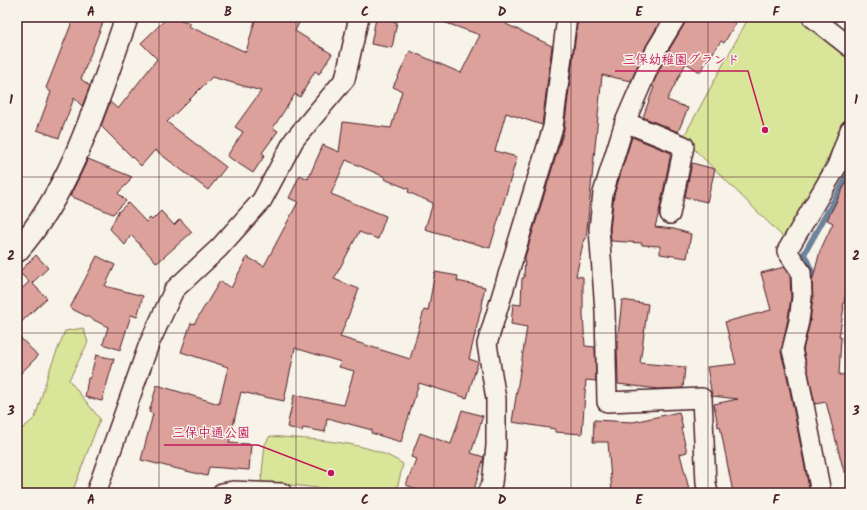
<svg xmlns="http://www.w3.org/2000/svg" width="867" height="510" font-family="Kalam,'Klee One',sans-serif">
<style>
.green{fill:#d9e598;stroke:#928262}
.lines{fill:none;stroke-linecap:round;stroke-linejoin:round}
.stream{stroke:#6c839a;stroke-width:6}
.building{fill:#dba19a;stroke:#4a1f2b}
.street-casing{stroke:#4a1f2b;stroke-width:22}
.secondary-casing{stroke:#4a1f2b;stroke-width:25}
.street{stroke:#f7f3e8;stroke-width:19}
.secondary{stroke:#f7f3e8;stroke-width:22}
.grid{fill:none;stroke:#4a1f2b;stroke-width:1;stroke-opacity:0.55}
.leader{fill:none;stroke:#c2185b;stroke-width:1.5}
.callout-dot{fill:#c2185b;stroke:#f7f3e8;stroke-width:1.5}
.callout-label{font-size:13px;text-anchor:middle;font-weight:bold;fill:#c2185b;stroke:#f7f3e8;stroke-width:3;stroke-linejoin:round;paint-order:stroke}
.neatline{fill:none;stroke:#4a1f2b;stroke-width:1.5}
.grid-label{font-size:13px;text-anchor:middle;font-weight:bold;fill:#4a1f2b}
</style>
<rect width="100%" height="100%" fill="#f7f3e8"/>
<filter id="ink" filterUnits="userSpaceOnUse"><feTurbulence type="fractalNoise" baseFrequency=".025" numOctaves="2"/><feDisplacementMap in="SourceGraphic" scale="8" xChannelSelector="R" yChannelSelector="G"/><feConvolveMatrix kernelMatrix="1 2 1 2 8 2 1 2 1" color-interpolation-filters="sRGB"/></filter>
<g filter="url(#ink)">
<g class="green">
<path d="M749,17H800L848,55L846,121L787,241L683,138Z"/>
<path d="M83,328L88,342L69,380L100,419L72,493H17V433L35,418L49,371L65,331Z"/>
<path d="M270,436C312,440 368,440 403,464L396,493H336L329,489L261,482L265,444Z"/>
</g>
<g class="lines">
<g class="stream">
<path d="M814,283V276L804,254L850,172"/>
<path d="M805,349L804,353L809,381"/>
</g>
</g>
<g class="building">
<path d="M74,17H105L81,79L90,86L83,104L82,106L74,98L59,138L37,130L51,92L46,88Z"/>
<path d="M168,17H173L190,23L188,26L246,52L256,17H302L295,31L332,54L319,74L315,71L300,97L295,94L273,128L278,131L262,153L265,155L253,173L227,156L243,132L235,127L261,91L212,77L167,122L226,167L208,190L155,150L141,166L101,126L110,102L118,109L157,59L141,43Z"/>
<path d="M436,17H494L507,21L506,24L552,46L542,125L506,113L495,151L517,157L490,248L425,229L433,203L408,192L409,189L384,179L385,177L346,160L331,194L386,216L378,239L359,232L334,279L359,289L340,337L410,359L424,310L428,311L435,272L458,276L457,281L485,287L482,301H483L469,359L478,362L467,398L419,383L401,442L371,433L372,430L327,418L325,432L303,428L302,431L287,427L294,395L344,405L354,371L339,367L341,362L295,348L284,401L241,392L229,443L251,444L249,470L209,467L207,476L141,460L153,414L149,412L157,385L219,404L228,367L181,352L191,323L194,324L220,281L231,288L247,257L264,266L298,202L289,198L300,175L308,179L323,145L339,152L343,122L391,128L402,91L393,87L410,51L461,73L480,35L435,19Z"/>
<path d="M578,17H663L646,46L631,81L602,75L586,239H584L576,276L583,277V314L585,346L595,347L596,381L586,380L582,434L555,432V429L512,422L527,327L511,324L513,304L521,305L522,278H524L525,257L564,130Z"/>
<path d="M687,17H726L736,23L724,43L721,41L700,72L686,63L667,100L688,108L678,132L643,117L654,87L652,86L666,55L685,23Z"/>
<path d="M376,18L397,22L392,48L371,44Z"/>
<path d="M632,137L671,153L659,212L655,227L674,229L691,234L687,258L660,254V246L642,245V243L611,241L610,229L614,195Z"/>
<path d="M88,159L132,177L129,180L130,181L118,193L126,201L113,214L70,196Z"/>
<path d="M692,163L715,169L707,202L685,197Z"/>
<path d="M850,175V276L843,307H844L839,337H841L839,375L850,374V471L844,472L826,402L815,404L803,350L810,322L813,298L812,282L820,251L833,223L827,220Z"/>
<path d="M128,203L146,222L150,218L152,220L161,211L174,225L180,219L192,232L157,263L131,235L125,245L110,229L118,212Z"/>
<path d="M36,255L48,268L32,283L47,298L17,326V293L29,282L19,272Z"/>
<path d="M97,256L115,265L105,286L143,296L137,317L131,315L120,350L103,344L108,327L70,308Z"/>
<path d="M784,267L790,276L791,297L788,319L781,352L787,376L810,493H733L720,426L718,427L714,404L738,399L712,396L707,367L736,364L725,322L771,310L761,273Z"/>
<path d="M622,300L648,304L640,363L685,367L683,388L658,389L618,384L617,344Z"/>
<path d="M17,334L38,356L17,377Z"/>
<path d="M96,355L114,359L102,401L85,397L88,378H90Z"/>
<path d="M462,410L483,416L471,453L484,457L473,493H427L406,485L416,459L411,457L420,433L451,444Z"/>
<path d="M679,412L683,428H681L687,452L680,454L690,493H612L608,442H593L594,420L633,422Z"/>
</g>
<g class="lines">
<g class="street-casing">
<g id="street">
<path d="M676,17L656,50L625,122L603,193L599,229L605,311L607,402L702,398L706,483L708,493"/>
<path d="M812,17L850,47"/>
<path d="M625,122L684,146L670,214"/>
<path d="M96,493L149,344L174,290L219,248L262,200L294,140L345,79L359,17"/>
<path d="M222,493L233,491L282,493"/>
<path d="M487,493L492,483L496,446V399L487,344L553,127L567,17"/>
<path d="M821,493L798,374L792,350L799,321L802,297L801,272L787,251L837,166L850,130"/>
</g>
</g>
<g class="secondary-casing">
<path id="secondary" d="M17,251C73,188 99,95 127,17"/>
</g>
<use href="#street" class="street"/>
<use href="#secondary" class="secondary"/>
</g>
</g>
<path class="grid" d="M159,17V493M296,17V493M434,17V493M571,17V493M708,17V493M17,177H850M17,333H850"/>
<path class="leader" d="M765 130L748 71H615M331 473L258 445H164"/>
<g class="callout-dot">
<circle cx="765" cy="130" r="4"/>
<circle cx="331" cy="473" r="4"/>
</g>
<g class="callout-label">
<text x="681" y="64">三保幼稚園グランド</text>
<text x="211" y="437">三保中通公園</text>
</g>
<rect width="867" height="510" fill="none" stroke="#f7f3e8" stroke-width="44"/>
<rect x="22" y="22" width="823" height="466" class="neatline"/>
<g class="grid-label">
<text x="91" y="16">A</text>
<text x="228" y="16">B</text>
<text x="365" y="16">C</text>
<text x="502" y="16">D</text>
<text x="639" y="16">E</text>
<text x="776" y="16">F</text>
<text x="11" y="104">1</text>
<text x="856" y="104">1</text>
<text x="11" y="260">2</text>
<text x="856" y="260">2</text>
<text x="11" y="415">3</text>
<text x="856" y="415">3</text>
<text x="91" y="504">A</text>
<text x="228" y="504">B</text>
<text x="365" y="504">C</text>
<text x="502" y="504">D</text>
<text x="639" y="504">E</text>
<text x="776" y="504">F</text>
</g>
</svg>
